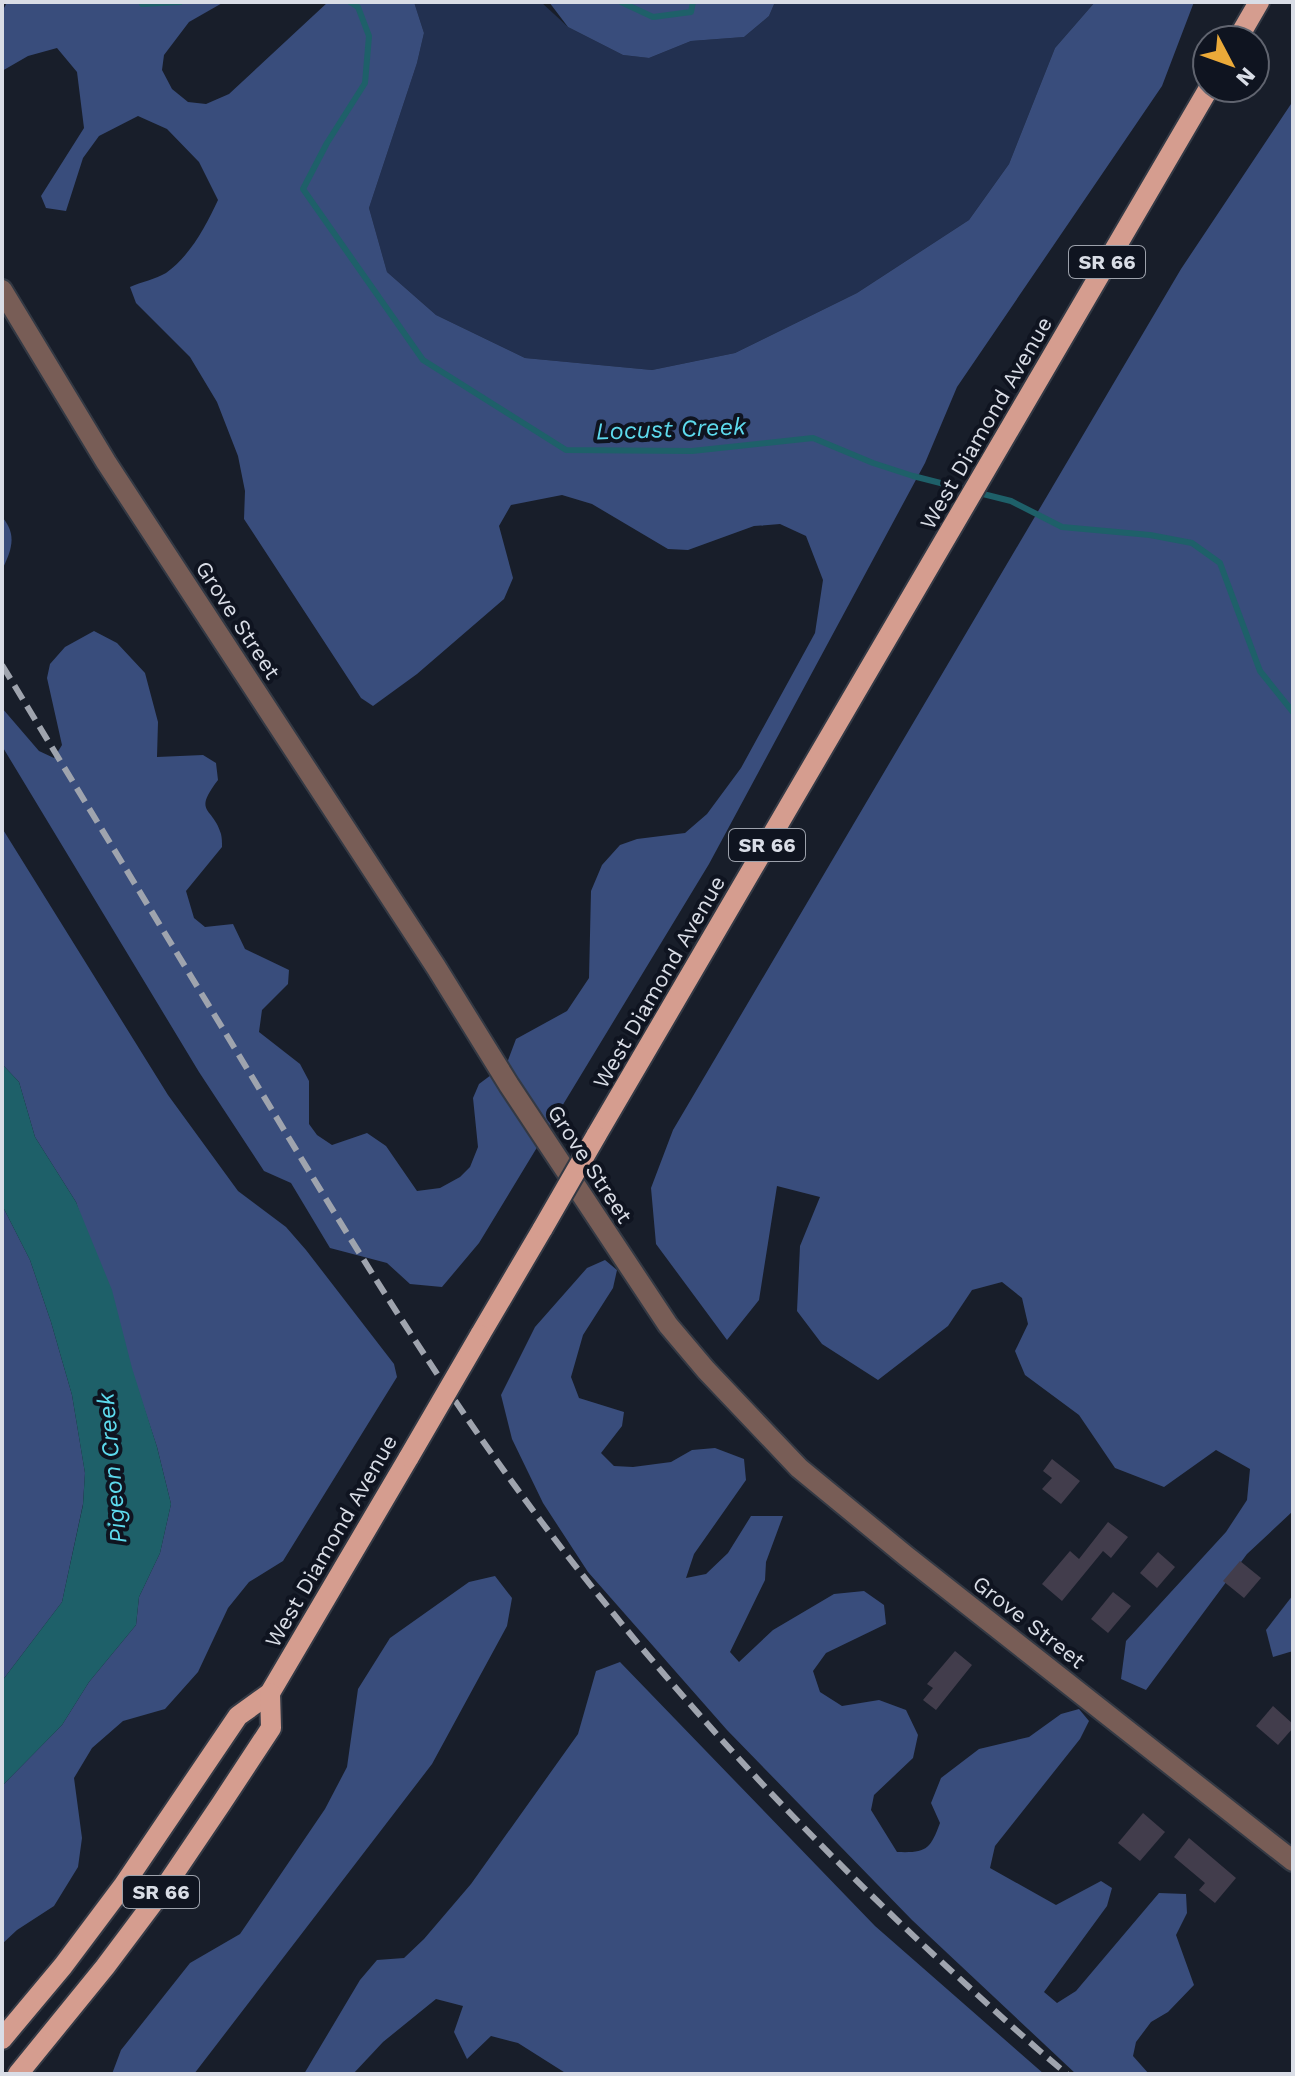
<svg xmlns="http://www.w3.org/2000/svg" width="1295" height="2076" font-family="'Work Sans',sans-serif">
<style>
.green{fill:#223050}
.forest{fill:#394d7c}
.water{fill:#1e6069}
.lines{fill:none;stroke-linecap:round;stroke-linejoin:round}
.stream{stroke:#1e6069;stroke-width:6}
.building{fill:#423d4c}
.minor-casing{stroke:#333944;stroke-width:24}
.major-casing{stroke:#333944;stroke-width:24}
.minor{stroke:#785d56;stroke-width:20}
.major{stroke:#d59d8f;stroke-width:20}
.rail{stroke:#9fa4ae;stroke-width:6;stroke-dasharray:16 8;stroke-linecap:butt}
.major-bridge-casing{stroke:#333944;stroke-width:24;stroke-linecap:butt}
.major-bridge{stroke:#d59d8f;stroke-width:20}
.labels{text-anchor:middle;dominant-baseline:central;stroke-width:8;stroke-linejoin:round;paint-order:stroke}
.shield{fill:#0f1420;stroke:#9ca1ab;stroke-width:2}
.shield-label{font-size:20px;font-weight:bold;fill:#d9dde6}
.street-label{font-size:22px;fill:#d9dde6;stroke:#0f1420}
.water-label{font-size:24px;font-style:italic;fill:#5ddaed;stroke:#0f1420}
</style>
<rect width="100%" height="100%" fill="#181e2a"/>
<path class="green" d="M414,2H541L568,27L623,55L649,58L691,41L744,37L769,16L775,2H1095L1055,48L1009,164L969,220L857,293L735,353L652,370L525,358L436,315L387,272L369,208L417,63L424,33Z"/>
<g class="forest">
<path d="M7,2H224L189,22L164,55L162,70L172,89L188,102L206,104L229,94L328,2H414L424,33L417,63L369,208L387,272L436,315L525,358L652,370L735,353L857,293L969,220L1009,164L1055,48L1095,2H1194L1162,86L957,387L925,463L709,864L479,1243L442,1287L410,1284L387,1263L330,1248L291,1183L264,1171L199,1072L2,746V708L39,751L54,758L62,745L47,678L50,664L65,647L94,631L117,643L145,673L158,722L157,757L203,755L216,763L218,780C192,814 213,806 221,834C222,838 222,843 222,847L186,891L194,918L205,927L233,924L245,949L289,970L288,984L262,1010L259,1032L300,1064L309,1081V1124L317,1135L332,1145L367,1133L386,1146L417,1191L440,1188L460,1177L470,1167L478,1147L473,1098L479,1084L507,1063L516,1039L567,1011L589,978L591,891L602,865L620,845L637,839L685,833L707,814L741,768L815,633L823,580L806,536L780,524L754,526L688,550L668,549L592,504L562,495L511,505L499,526L513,578L504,599L417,674L373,706L361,698L244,519L245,491L238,456L217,402L190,357L136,303L130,287C141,282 156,279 166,273C190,256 206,226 218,200L199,162L167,129L138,116L99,136L83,158L66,211L46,208L41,196L84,128L77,72L57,48L28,56L2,71V12Z"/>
<path d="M549,2H775L769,16L744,37L691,41L649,58L623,55L568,27Z"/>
<path d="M1293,101V1511L1247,1554L1146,1690L1121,1679L1126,1641L1226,1532L1247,1500L1250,1469L1216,1450L1164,1487L1115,1468L1079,1415L1025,1375L1015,1351L1028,1324L1022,1298L1002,1282L972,1290L948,1326L878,1380L822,1344L797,1311L800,1246L820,1197L777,1186L759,1300L727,1340L656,1244L651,1188L673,1130L1181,269Z"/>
<path d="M2,517C18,535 11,551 2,570Z"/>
<path d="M2,828L168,1095L238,1191L286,1227L306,1250L394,1364L397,1377L283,1561L249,1582L228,1608L198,1672L165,1709L123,1721L92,1748L74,1778L82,1838L78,1867L54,1906L17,1930L2,1944V1786L62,1725L89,1682L136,1625L139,1597L160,1553L171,1504L157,1447L76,1202L35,1137L19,1082L2,1064Z"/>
<path d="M2,1205L30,1260L51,1322L72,1395L85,1473L83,1504L62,1602L2,1681Z"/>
<path d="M605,1260L617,1270L613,1288L583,1335L571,1377L579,1398L624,1412L622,1426L601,1453L614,1466L633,1467L671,1462L692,1450L715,1448L744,1459L746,1480L694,1554L686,1578L706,1574L728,1553L751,1516H783L766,1562L765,1580L730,1652L739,1662L773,1630L834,1594L864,1591L884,1605L886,1624L826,1653L813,1671L820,1692L842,1706L879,1700L906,1710L918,1735L913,1758L874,1795L871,1810L897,1852C926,1853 930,1850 940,1823L931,1803L941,1778L979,1749L1029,1737L1061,1714L1079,1709L1089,1721L1080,1739L995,1846L990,1868L1056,1905L1101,1881L1112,1888L1107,1906L1044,1992L1057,2003L1076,1991L1159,1893L1186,1894L1187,1913L1176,1935L1194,1985L1168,2012L1151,2022L1136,2042L1133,2056L1149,2074H1076L912,1920L727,1730L588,1572L543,1503L512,1439L501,1395L535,1327L587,1268Z"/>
<path d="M495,1576L512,1598L507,1626L432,1764L194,2074H112L121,2050L190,1963L240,1934L325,1809L347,1767L358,1689L390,1638L469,1582Z"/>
<path d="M1293,1595V1651L1273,1657L1266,1630Z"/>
<path d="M620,1662L875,1926L1044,2074H567L518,2043L491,2036L467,2059L454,2032L463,2006L436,1999L383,2042L353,2074H304L360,1980L377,1960L404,1958L424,1939L471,1884L578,1734L596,1671Z"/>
</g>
<path class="water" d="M2,1064L19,1082L35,1137L76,1202L112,1290L132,1368L157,1447L171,1504L160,1553L139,1597L136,1625L89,1682L62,1725L2,1786V1681L62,1602L83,1505L85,1473L72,1395L51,1322L30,1260L2,1205Z"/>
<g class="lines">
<g class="stream">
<path d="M143,2L142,4L180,2"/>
<path d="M350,2L358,7L369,36L365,83L327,143L303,189L423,360L566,450L692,451L813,438L873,463L913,476L968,490"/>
<path d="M621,2L653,17L691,12L693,2"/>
<path d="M979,493L1011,501L1062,527L1150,535L1192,543L1220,563L1260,671L1293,712"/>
</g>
</g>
<g class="building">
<path d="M1052,1459L1080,1481L1061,1504L1042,1489L1052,1478L1043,1471Z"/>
<path d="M1108,1522L1128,1537L1111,1558L1103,1551L1062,1601L1042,1584L1070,1551L1079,1559Z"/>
<path d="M1158,1552L1175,1567L1157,1588L1140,1573Z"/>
<path d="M1240,1561L1261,1578L1244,1598L1223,1581Z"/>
<path d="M1113,1592L1131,1606L1108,1633L1091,1619Z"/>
<path d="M955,1651L972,1665L936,1710L923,1700L933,1688L927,1684Z"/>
<path d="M1273,1706L1293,1724V1728L1278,1745L1256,1726Z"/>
<path d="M1143,1813L1165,1832L1140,1861L1118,1843Z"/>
<path d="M1189,1838L1236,1878L1215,1903L1199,1890L1205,1883L1174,1857Z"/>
</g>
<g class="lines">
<g class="minor-casing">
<path id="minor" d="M2,290L106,462L436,967L509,1085L668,1325L706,1370L799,1468L906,1556L1293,1861"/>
</g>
<g class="major-casing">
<g id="major">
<path d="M1237,40L1259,2"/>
<path d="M596,1136L1209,88"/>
<path d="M480,1335L543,1228"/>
<path d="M2,2039L63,1966L123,1886L238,1716L270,1693L409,1457"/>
<path d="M18,2074L105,1967L165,1887L221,1804L271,1728L270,1693"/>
</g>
</g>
<use href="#minor" class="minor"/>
<use href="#major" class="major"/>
<path class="rail" d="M2,665C87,805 172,945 257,1085C332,1210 408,1335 492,1454C621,1636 771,1803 934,1955C978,1995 1021,2036 1067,2074"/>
<g class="major-bridge-casing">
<g id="major-bridge">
<path d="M543,1228L596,1136"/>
<path d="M409,1457L480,1335"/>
</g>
</g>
<use href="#major-bridge" class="major-bridge"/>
</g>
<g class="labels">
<g class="shield">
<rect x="1069" y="246" width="76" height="32" rx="6"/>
<rect x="729" y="829" width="76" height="32" rx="6"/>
<rect x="123" y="1876" width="76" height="32" rx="6"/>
</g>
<g class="shield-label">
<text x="1107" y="262">SR 66</text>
<text x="767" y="845">SR 66</text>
<text x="161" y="1892">SR 66</text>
</g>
<g class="street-label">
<text transform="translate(986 423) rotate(-60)">West Diamond Avenue</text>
<text transform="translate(238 620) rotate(57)">Grove Street</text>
<text transform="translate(659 982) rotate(-60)">West Diamond Avenue</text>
<text transform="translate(590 1164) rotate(57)">Grove Street</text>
<text transform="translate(331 1541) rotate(-60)">West Diamond Avenue</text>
<text transform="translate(1029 1622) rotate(38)">Grove Street</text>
</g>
<g class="water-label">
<text transform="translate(671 429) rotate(-2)">Locust Creek</text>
<text transform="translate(112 1468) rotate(-95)">Pigeon Creek</text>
</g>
</g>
<rect width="1295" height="2076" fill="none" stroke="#d9dde6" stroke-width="8"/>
<g transform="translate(1231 64) rotate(131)"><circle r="38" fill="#0f1420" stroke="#60646f" stroke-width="2"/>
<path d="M0-6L14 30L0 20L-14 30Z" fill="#ebaa39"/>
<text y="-12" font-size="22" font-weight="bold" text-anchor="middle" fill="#d9dde6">N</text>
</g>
</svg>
